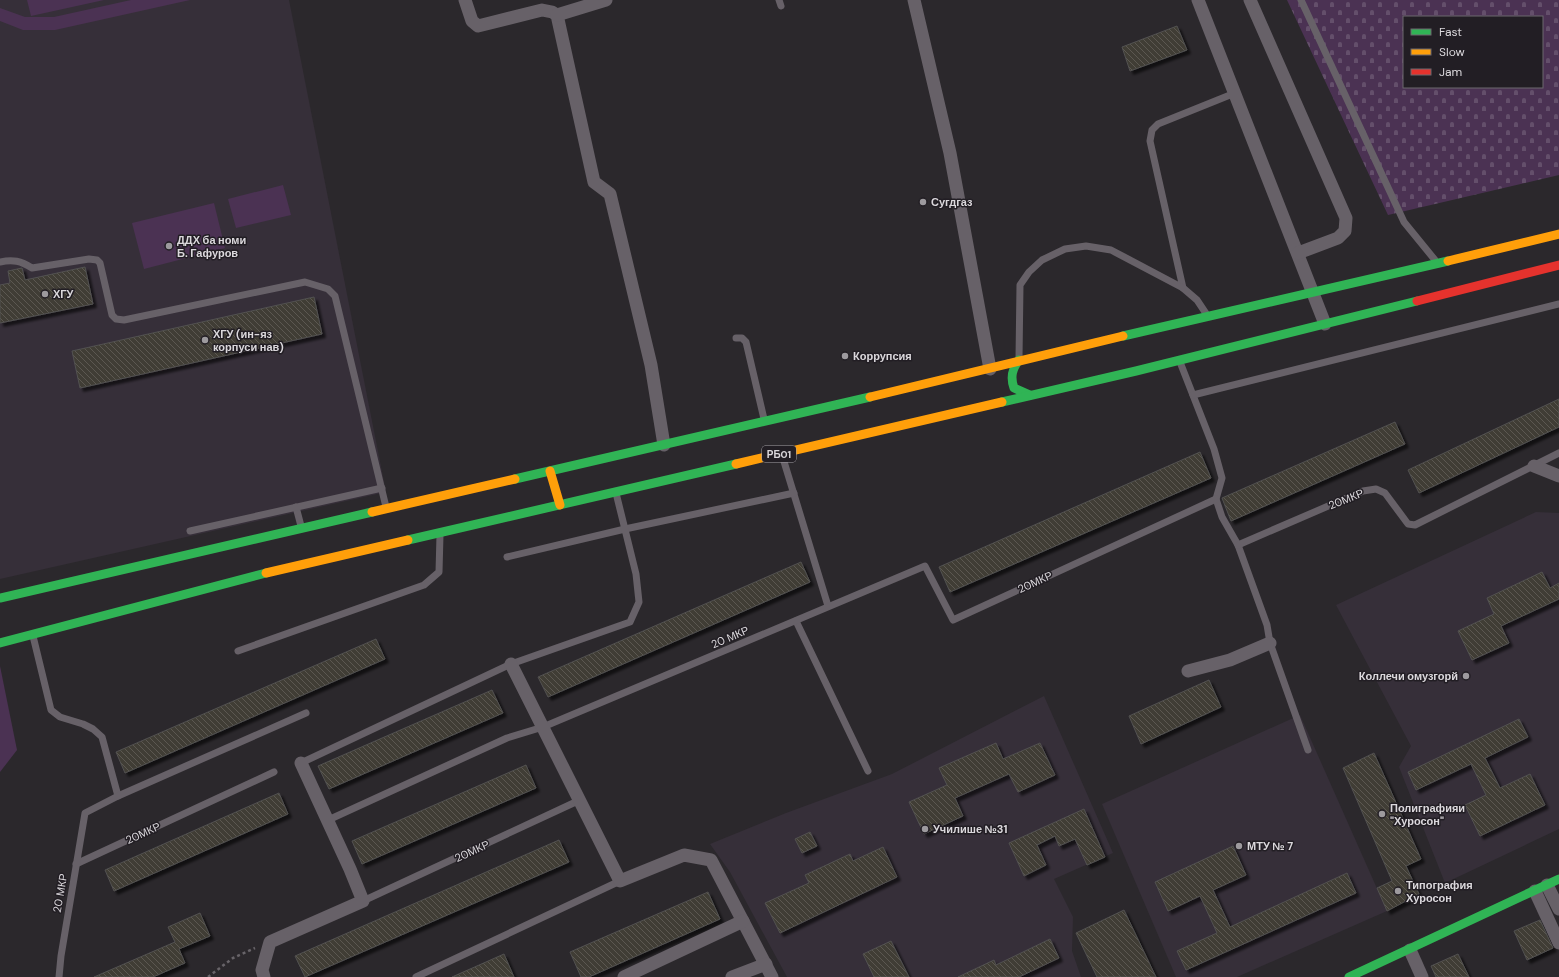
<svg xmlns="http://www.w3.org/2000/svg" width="1559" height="977" font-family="'DM Sans',sans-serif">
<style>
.built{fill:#362f39}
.cemetery{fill:url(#cemetery-stones);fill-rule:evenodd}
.park{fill:#4b3253}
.building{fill:url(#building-back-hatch);stroke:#525151;filter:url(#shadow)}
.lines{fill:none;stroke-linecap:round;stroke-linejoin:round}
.path{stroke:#686469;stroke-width:2.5;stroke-dasharray:3 3;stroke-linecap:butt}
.lane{stroke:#676168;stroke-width:7}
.street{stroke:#676168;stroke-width:13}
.fast{stroke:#30b455;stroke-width:9}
.slow{stroke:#ff9f0a;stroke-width:9}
.jam{stroke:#e5322d;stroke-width:9}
.poi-dot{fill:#9d9a9e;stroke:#221e24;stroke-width:1.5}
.labels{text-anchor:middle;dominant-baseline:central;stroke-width:3;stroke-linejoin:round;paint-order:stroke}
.shield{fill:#221e24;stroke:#a4a0a5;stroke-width:1}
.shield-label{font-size:10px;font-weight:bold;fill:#dbd8dc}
.poi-label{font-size:11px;font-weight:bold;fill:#dbd8dc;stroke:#221e24;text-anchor:start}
.street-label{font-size:11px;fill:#dbd8dc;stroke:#221e24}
</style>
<defs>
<pattern id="cemetery-stones" width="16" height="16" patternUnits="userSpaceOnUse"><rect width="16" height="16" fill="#4b3253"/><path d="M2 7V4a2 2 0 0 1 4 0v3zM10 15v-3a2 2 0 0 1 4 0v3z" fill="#644f6b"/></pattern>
<pattern id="building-back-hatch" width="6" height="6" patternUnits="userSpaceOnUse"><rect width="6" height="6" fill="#403e34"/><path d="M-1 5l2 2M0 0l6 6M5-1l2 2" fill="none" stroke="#5b5951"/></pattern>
<filter id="shadow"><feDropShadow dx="3.5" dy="3.5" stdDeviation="1" flood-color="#0009"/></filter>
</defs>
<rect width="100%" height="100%" fill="#2b282c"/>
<g class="built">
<path d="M0,0H289L386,492L0,579Z"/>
<path d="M1536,512L1559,513V829L1445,883L1399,767L1411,746L1336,605Z"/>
<path d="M1044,696L1113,853L1054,879L1073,917L1072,951L1081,977H787L730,872L710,844L786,813L892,774Z"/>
<path d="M1300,715L1387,911L1237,977H1176L1102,804Z"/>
</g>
<path class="cemetery" d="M1287,0H1559V175L1388,215ZM1404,17H1542V87H1404Z"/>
<g class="park">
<path d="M27,0H104L31,16Z"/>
<path d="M131,0H190L55,30H23L0,21V8L25,17H54Z"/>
<path d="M283,185L291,215L236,228L228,199Z"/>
<path d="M214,203L225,248L144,269L132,223Z"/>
<path d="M0,666L17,750L0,772Z"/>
</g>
<g class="building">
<path d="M1177,26L1187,50L1130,71L1122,47Z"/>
<path d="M85,267L93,304L0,323V285L10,283L8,271L22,268L25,280Z"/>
<path d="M314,297L322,334L80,388L72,351Z"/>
<path d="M1559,399V427L1419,493L1408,470Z"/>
<path d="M1395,422L1405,444L1231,521L1222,498Z"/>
<path d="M1200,452L1211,478L950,592L939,567Z"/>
<path d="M801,562L810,582L548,697L538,677Z"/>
<path d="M1542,572L1550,588L1559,583V599L1501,626L1509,643L1472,660L1458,631L1494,614L1487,598Z"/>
<path d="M376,639L385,659L125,773L116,752Z"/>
<path d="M1209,680L1221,707L1141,744L1129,716Z"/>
<path d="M492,690L503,713L329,789L318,766Z"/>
<path d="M1519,719L1528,737L1485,758L1500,788L1530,774L1545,805L1480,836L1465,805L1486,795L1471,764L1416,790L1408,772Z"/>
<path d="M996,743L1003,759L1040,743L1055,775L1018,792L1009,774L955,798L963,816L924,834L909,802L947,785L939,768Z"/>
<path d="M1374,753L1421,859L1406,866L1419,894L1387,911L1377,888L1392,881L1343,768Z"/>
<path d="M526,765L536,788L362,864L352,841Z"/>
<path d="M279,793L288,814L114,891L105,870Z"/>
<path d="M1084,809L1105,857L1087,865L1075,839L1059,846L1055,836L1037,845L1046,865L1024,876L1009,843Z"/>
<path d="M810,832L817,846L802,853L795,839Z"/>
<path d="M559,840L569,862L305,977L295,956Z"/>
<path d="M1233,846L1246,875L1213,890L1230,927L1347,873L1356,893L1186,970L1177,951L1217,933L1200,896L1168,911L1155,882Z"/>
<path d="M883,847L897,877L780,933L765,903L809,883L805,875L850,854L853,861Z"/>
<path d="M708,892L720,919L589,977H581L570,952Z"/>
<path d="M1124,910L1156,977H1097L1076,933Z"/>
<path d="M200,913L210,936L179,949L185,963L153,977H94L175,942L168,927Z"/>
<path d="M1540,920L1553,948L1527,960L1514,931Z"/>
<path d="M1050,939L1059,958L1019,977H958L994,960L996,965Z"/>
<path d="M891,941L909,977H874L863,954Z"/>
<path d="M504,954L514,977H452Z"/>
<path d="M1458,954L1469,977H1436L1431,966Z"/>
</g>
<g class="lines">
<path class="path" d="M208,977L233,958L255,948"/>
<g class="lane">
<path d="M779,0L781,6"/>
<path d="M1301,0L1404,222L1435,260"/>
<path d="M0,262C13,259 21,261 32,268L89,259L97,260L100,263L112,315L116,319L124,320L305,282L328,289L335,296L386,507"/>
<path d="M1183,288L1150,141L1152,130L1158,124L1235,93"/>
<path d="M736,338H742L746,342L764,419"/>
<path d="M1019,358L1020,285L1029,272L1042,260L1065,249L1086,246L1111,250L1183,288L1197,300L1207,315"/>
<path d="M1180,362L1214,449L1222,478L1216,499L1222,517L1238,545L1267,625L1270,643L1308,750"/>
<path d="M1193,395L1559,304"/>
<path d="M782,455L828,606"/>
<path d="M296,507L301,526"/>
<path d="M190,531L382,488"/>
<path d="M1238,545L1363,491L1376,489L1385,493L1408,524L1415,525L1559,453"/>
<path d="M507,557L625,529L794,493"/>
<path d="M796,621L868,771"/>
<path d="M33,636L51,710L60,717L83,724L93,729L102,737L118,796"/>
<path d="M238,651L424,585L439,572L440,535"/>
<path d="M301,763L511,664L630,622L639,602L636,574L616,493"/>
<path d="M326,821L507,738L543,727L925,566L953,620L1216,499"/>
<path d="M76,864L274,772"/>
<path d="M363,901L580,800"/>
<path d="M59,977L61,956L85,813L118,796L306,713"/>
<path d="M416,977L620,881"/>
</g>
<g class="street">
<path d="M465,0L472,21L478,26L542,10L552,12L557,15L594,182L610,194L651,365L664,445"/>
<path d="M914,0L950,153L990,369"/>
<path d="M1198,0L1325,324"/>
<path d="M1250,0L1346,218L1345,231L1338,238L1298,253"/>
<path d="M557,15L606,0"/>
<path d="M1534,466L1559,476"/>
<path d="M511,664L620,881L684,855L711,860L772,977"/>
<path d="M1188,671L1230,660L1270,643"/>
<path d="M1547,885L1559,909"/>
<path d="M1535,891L1559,943"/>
<path d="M1410,950L1422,977"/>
<path d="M264,977L262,970L270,942L363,901L350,869L301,763"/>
<path d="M624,977L743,921"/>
<path d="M732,977L766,964"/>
</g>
<g class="fast">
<path d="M1123,336L1448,261"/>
<path d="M1019,360C1012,369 1010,377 1014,388L1030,395"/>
<path d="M1002,402L1136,371L1417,301"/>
<path d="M515,479L870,397"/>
<path d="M408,540L736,464"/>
<path d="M0,598L372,512"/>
<path d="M0,643L266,573"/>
<path d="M1349,977L1559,879"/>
</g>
<g class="slow">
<path d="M1448,261L1559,234"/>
<path d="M870,397L1123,336"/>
<path d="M736,464L1002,402"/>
<path d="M550,471L560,505"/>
<path d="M372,512L515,479"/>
<path d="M266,573L408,540"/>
</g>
<path class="jam" d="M1417,301L1559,265"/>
</g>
<g class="poi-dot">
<circle cx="923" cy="202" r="4"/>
<circle cx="169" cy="246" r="4"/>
<circle cx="45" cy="294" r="4"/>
<circle cx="205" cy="340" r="4"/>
<circle cx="845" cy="356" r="4"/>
<circle cx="1466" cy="676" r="4"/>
<circle cx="1382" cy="814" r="4"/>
<circle cx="925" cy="829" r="4"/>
<circle cx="1239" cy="846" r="4"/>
<circle cx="1398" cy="891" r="4"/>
</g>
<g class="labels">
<rect class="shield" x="762" y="446" width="34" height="16" rx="3"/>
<g class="shield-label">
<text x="779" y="454">РБ01</text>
</g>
<g class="poi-label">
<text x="931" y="202">Сугдгаз</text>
<text x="177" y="240">ДДХ ба номи<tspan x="177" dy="13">Б. Гафуров</tspan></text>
<text x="53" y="294">ХГУ</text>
<text x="213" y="334">ХГУ (ин-яз<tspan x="213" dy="13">корпуси нав)</tspan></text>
<text x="853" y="356">Коррупсия</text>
<text x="1458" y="676" text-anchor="end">Коллечи омузгорй</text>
<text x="1390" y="808">Полиграфияи<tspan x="1390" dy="13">"Хуросон"</tspan></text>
<text x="933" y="829">Училише №31</text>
<text x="1247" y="846">МТУ № 7</text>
<text x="1406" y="885">Типография<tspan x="1406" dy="13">Хуросон</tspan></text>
</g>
<g class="street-label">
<text transform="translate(1346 499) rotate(-22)">20МКР</text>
<text transform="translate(1035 582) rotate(-25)">20МКР</text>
<text transform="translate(730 637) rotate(-23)">20 МКР</text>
<text transform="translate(143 833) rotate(-25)">20МКР</text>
<text transform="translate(472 851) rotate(-25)">20МКР</text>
<text transform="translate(60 893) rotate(-80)">20 МКР</text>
</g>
</g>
<rect x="1403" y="16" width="140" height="72" fill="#221e24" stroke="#6c686e"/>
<rect x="1411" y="29" width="20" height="6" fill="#30b455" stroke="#6c686e"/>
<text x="1439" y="36" font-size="12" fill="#dbd8dc">Fast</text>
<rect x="1411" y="49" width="20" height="6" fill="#ff9f0a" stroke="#6c686e"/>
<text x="1439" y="56" font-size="12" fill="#dbd8dc">Slow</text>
<rect x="1411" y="69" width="20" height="6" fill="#e5322d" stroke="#6c686e"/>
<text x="1439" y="76" font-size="12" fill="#dbd8dc">Jam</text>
</svg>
